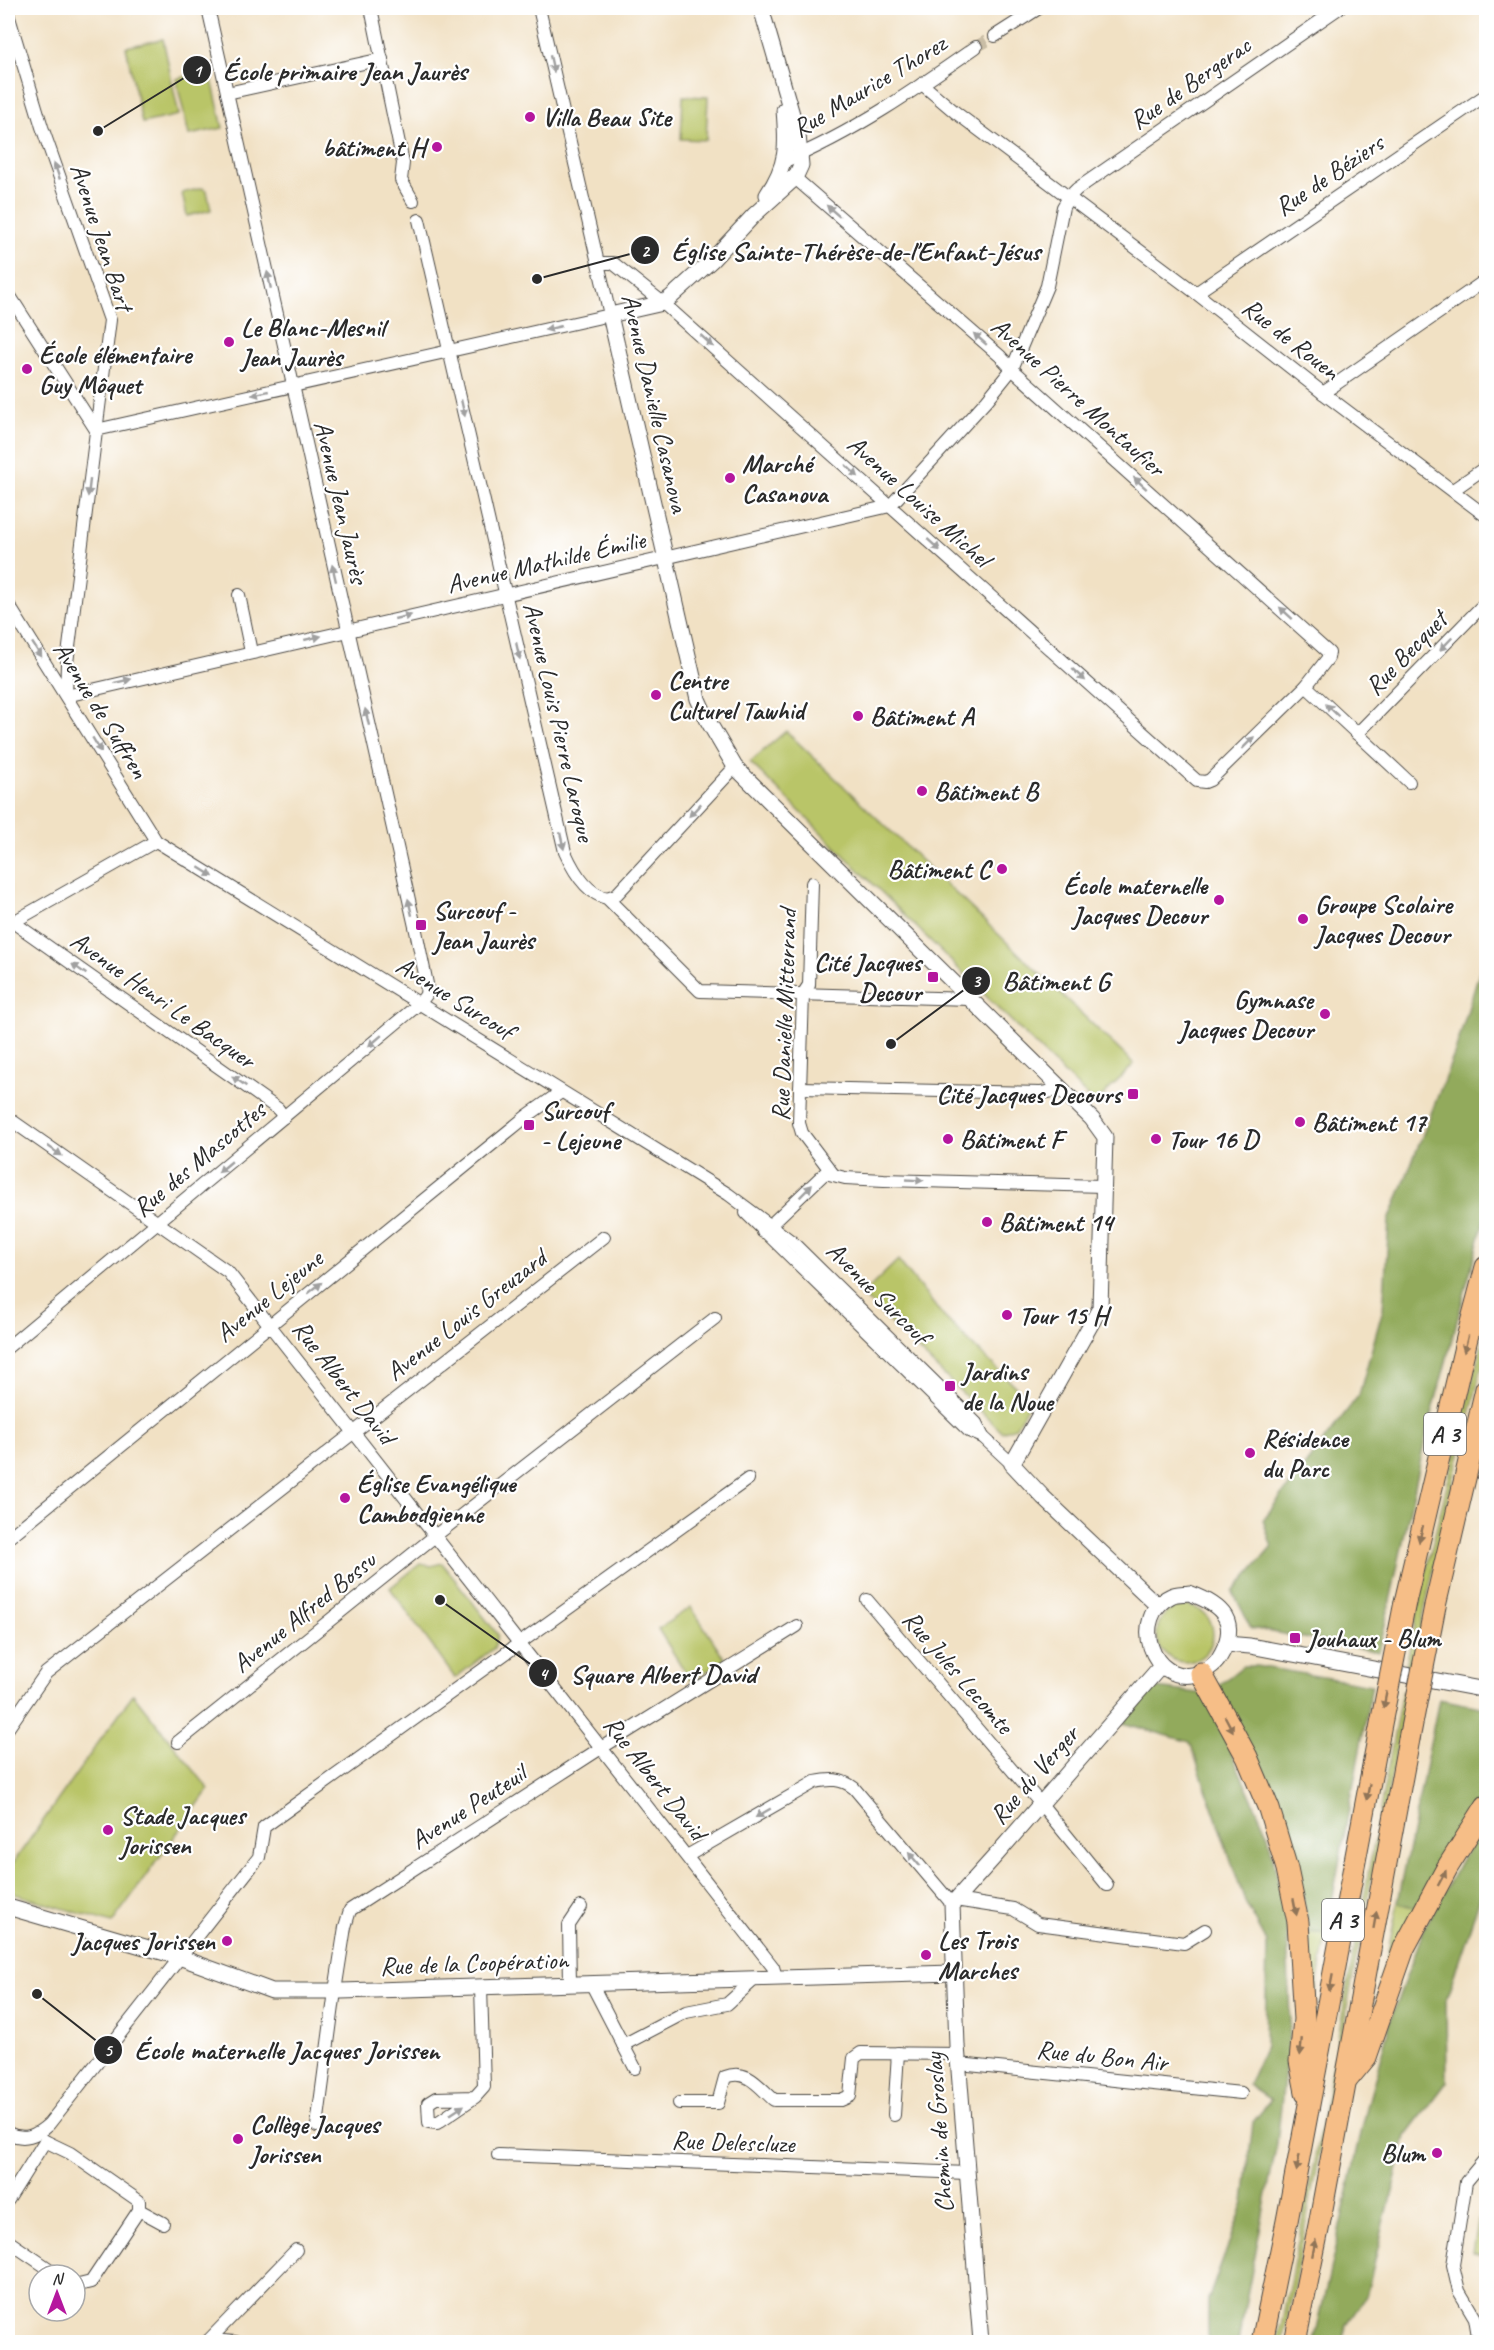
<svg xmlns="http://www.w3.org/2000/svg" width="1494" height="2350" font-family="Caveat,sans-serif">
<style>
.green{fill:#b9c567;stroke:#727849;stroke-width:1.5}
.forest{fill:#92aa5c;stroke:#5e6a44;stroke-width:1.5}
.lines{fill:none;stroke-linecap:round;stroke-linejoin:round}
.minor-tunnel{stroke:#c9bda5;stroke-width:12;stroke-dasharray:12 6;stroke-linecap:butt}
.minor-casing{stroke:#494642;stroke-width:14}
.tertiary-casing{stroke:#494642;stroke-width:17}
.motorway-casing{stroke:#494642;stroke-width:23}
.minor{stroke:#fff;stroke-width:12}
.tertiary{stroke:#fff;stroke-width:15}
.motorway{stroke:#f6be87;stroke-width:21}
.motorway-bridge-casing{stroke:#494642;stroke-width:23;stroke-linecap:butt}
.motorway-bridge{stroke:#f6be87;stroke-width:21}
.oneway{fill:#a0a0a0}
.oneway2{fill:#907459}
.poi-dot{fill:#b5179e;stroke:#fff;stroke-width:2}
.labels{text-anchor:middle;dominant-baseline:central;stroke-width:4.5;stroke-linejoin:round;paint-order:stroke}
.shield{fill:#fff;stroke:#6b6b6b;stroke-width:1.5}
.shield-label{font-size:24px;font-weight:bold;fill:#2b2b2b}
.street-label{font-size:26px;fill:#2b2b2b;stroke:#fff}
.poi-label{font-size:26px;font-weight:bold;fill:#2b2b2b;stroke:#fff;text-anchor:start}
.leader{fill:none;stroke:#2b2b2b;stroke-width:2}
.callout-dot{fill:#2b2b2b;stroke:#fff;stroke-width:2}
.mark-label{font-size:18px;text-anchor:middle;font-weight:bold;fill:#fff}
.callout-label{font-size:27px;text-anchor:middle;font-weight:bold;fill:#2b2b2b;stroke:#fff;stroke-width:4.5;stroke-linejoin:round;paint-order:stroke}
</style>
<rect width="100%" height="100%" fill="#fff"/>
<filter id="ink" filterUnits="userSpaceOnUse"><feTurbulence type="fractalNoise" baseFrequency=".0167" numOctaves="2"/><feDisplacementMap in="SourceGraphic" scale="12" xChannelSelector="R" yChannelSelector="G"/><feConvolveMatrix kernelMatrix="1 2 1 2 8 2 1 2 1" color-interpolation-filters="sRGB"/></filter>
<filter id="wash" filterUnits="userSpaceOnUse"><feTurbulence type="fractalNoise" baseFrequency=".008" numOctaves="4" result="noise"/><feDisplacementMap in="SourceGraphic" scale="24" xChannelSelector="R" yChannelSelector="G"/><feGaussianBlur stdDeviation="1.35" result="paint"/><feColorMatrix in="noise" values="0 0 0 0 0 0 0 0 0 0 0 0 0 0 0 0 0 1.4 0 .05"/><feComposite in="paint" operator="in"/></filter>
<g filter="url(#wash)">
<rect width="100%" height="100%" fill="#f1e1c4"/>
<g class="green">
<path d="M163,39L179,115L142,123L126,47Z"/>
<path d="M210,71L223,128L189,135L176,79Z"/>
<path d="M683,96L708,97L706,140L681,139Z"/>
<path d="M202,188L207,191L211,210L187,216L182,193Z"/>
<path d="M786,731L1134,1064L1095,1104L750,762Z"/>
<path d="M898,1260L944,1317L1030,1401L1016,1427L1002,1432L862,1295Z"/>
<path d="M1486,1328V1350L1451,1489L1412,1667L1406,1666L1428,1563Z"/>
<path d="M442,1563L498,1635L494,1648L455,1678L390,1588L420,1564L431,1566Z"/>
<circle cx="1185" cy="1634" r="28"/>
<path d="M691,1607L725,1659L691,1681L658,1629Z"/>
<path d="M1402,1692L1407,1693L1283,2342H1278L1327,2096Z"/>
<path d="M133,1694L209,1789L112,1923L8,1892V1870Z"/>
<path d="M1398,1902L1418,1909L1384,1972Z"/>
<path d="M1309,1932L1326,1934L1311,2021Z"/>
<path d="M1480,2210L1486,2211V2256L1473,2253Z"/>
</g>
<g class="forest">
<path d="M1486,950V1213L1425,1440L1379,1652L1251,1628L1233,1592L1272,1547L1263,1520L1359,1395L1383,1309L1389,1221L1455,1052Z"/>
<path d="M1243,1666H1256L1372,1685L1326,1934L1309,1932L1302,1891L1277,1798L1221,1692L1219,1685Z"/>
<path d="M1156,1688L1205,1694L1268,1835L1287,1923L1290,2025L1277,2143L1238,2342H1208V2300L1244,2203L1253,2122L1271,2100L1248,2085L1265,2047L1267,1942L1245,1902L1190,1742L1123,1723Z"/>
<path d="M1439,1699L1486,1708V1790L1462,1828L1418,1909L1398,1902Z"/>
<path d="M1486,1822V1880L1446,1999L1447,2082L1406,2136L1366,2296L1347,2324L1343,2342H1314L1366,2111L1393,2012L1424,1929L1464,1856Z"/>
</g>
</g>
<g filter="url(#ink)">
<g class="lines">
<path class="minor-tunnel" d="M976,47L995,36"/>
<g class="minor-casing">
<g id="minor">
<path d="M371,8L403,163L401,180L413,201"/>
<path d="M8,14L42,127L110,320L67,663L66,696"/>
<path d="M995,36L1039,8"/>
<path d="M922,84L955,112L1196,293L1323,393L1486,516"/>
<path d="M227,93L382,59"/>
<path d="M785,161C853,133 916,89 976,47"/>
<path d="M419,220L565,852C573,870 587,894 607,898L700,991L970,999"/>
<path d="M599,263H613L663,303L1197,781L1205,782L1210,780L1306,686L1328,658L1329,653L1012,369L1000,356L795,178H787"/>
<path d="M8,293L96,430"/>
<path d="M1196,293L1486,95"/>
<path d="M1323,393L1486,280"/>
<path d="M96,430L610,315L539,8"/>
<path d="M1453,490L1486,467"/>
<path d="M239,595L251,652"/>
<path d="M8,604L156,841L728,1194L791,1241L976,1423L983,1437L1012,1464"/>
<path d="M1306,686L1409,782"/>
<path d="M66,696L890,506L987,400L1012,369L1047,286L1063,207L1069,197L1077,189L1339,8"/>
<path d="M1357,734L1486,602"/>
<path d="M812,883L809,985L803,994L799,1123L802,1133L833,1174"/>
<path d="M607,898L616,895L735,767"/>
<path d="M13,922L278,1109L284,1117"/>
<path d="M8,925L156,841"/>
<path d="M800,1088L1041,1093L1060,1090"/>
<path d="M8,1118L228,1272L773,1967L776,1977"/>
<path d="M746,1213L969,1431L983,1437"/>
<path d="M763,1232L825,1173L845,1178L884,1180L1103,1186"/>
<path d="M8,1347L419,1004L426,995L427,984L416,931L208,8"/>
<path d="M8,1538L527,1116L561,1092"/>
<path d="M867,1600L1041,1804L1107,1885"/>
<path d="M8,1728L46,1673L604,1237"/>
<path d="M178,1742L440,1532L715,1318"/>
<path d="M687,1856L815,1782C830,1779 841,1778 854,1788L952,1904"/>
<path d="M955,1900L1013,1909L1038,1924L1184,1943L1205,1930"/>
<path d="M570,1983L569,1925L581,1907"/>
<path d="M591,1983L635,2068"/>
<path d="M623,2045L686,2012L727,2004L756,1978"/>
<path d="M959,2064L1241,2093"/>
<path d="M475,2097L436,2098L428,2103L429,2122L437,2123L475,2097L484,2087L481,1987"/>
<path d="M679,2103H718L725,2077C747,2068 759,2087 774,2100H841L850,2096L854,2058L861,2053L958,2054"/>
<path d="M894,2115L898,2053"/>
<path d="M317,2126L335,1991L345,1927L350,1910L601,1748L797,1626"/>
<path d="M8,2133C24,2141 36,2136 49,2124L259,1857L264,1827L748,1479"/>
<path d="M45,2141L70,2153L139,2201V2210L91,2282L75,2286"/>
<path d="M498,2155L967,2173"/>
<path d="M8,2200L45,2141"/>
<path d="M139,2210L163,2223"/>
<path d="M8,2241L58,2275"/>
<path d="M209,2340L236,2342"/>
<path d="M207,2342L296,2250"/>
<path d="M1479,2342L1475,2318L1459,2291L1453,2265L1466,2182L1486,2158"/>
</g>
</g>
<g class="tertiary-casing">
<g id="tertiary">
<path d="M761,8L798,135L801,165L795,178L754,215L712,260L670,298L663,303L610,315L698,699L708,721L735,767L1092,1119L1105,1137L1100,1308L1012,1464L1043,1497L1158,1606"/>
<path d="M767,195C788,164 787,146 784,110"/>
<path d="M1189,1593C1223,1605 1241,1622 1219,1658C1215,1665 1204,1672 1197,1674C1151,1686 1129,1616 1171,1596C1176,1593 1184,1594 1189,1593Z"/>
<path d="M1226,1644L1250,1646L1486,1690"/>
<path d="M8,1907L179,1957L272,1991H341L953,1973"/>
<path d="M981,2342L957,2046L952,1904L997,1854L1161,1666"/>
</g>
</g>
<g class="motorway-casing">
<g id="motorway">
<path d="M1405,1602L1467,1338L1486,1267"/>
<path d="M1435,1606L1486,1389"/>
<path d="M1201,1673L1247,1757L1269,1809L1287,1869L1298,1922L1304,2019L1300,2061L1306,2092"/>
<path d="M1346,2081L1366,2057L1404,1948L1447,1868L1486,1806"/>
<path d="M1262,2342L1287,2221L1379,1734"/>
<path d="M1295,2342L1319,2225L1409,1739"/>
</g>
</g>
<use href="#minor" class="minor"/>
<use href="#tertiary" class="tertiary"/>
<use href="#motorway" class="motorway"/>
<g class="motorway-bridge-casing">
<g id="motorway-bridge">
<path d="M1379,1734L1405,1602"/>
<path d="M1409,1739L1435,1606"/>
</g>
</g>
<use href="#motorway-bridge" class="motorway-bridge"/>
</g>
<defs><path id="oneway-solid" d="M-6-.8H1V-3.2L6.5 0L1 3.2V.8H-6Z" transform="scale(1.5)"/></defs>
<g class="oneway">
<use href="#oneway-solid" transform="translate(552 64) rotate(77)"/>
<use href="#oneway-solid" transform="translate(57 171) rotate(-109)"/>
<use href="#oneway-solid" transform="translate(833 211) rotate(-139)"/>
<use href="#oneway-solid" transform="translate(269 280) rotate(-102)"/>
<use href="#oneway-solid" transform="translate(553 328) rotate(167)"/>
<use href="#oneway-solid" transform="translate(980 339) rotate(-139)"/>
<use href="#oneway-solid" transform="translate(707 341) rotate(42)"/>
<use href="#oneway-solid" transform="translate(260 393) rotate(167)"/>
<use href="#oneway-solid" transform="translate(463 408) rotate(77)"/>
<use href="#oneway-solid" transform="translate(852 471) rotate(42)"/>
<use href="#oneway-solid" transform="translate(1140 483) rotate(-138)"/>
<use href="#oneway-solid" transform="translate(89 488) rotate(97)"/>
<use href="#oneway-solid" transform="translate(934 545) rotate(42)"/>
<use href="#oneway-solid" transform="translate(334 573) rotate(-103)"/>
<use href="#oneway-solid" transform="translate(1286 613) rotate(-138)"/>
<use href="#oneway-solid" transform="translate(403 617) rotate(-13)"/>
<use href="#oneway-solid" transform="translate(313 638) rotate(-13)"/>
<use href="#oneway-solid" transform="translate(1446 644) rotate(134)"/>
<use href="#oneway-solid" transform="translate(37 650) rotate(57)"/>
<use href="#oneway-solid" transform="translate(518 651) rotate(77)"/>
<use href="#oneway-solid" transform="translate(1079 675) rotate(42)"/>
<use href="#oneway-solid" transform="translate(123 681) rotate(-13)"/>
<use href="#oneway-solid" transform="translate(1332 710) rotate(-136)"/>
<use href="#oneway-solid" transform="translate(367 717) rotate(-103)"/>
<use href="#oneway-solid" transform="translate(1248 743) rotate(-45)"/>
<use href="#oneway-solid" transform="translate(97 745) rotate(59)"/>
<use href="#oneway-solid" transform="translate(695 810) rotate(133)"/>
<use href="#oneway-solid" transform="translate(562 841) rotate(77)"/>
<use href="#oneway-solid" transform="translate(206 872) rotate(32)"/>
<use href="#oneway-solid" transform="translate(410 907) rotate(-103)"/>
<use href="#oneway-solid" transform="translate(79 969) rotate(-145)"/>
<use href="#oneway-solid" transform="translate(375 1041) rotate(139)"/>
<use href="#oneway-solid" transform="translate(239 1081) rotate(-145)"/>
<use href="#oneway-solid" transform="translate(55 1151) rotate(35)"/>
<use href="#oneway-solid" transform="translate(225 1167) rotate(140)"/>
<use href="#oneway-solid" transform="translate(915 1180) rotate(3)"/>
<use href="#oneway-solid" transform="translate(806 1191) rotate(-45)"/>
<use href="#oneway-solid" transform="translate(315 1288) rotate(-39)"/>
<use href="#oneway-solid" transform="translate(763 1813) rotate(150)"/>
<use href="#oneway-solid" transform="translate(914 1859) rotate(-130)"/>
<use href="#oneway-solid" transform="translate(457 2110) rotate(-34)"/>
</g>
<g class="oneway2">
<use href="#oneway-solid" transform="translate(1466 1344) rotate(104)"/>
<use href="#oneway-solid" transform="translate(1421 1534) rotate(103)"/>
<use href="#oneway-solid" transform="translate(1385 1700) rotate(101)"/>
<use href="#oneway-solid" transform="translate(1229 1724) rotate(62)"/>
<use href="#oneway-solid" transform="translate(1368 1792) rotate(101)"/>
<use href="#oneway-solid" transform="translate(1442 1878) rotate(-62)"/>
<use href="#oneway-solid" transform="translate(1295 1907) rotate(79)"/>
<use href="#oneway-solid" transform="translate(1375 1920) rotate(-80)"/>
<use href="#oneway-solid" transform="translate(1331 1983) rotate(101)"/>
<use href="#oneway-solid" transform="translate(1301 2047) rotate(95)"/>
<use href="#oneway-solid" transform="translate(1298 2163) rotate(100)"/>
<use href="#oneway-solid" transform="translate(1314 2248) rotate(-78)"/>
</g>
</g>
<g class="poi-dot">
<circle cx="530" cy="117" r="6"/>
<circle cx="437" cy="147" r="6"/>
<circle cx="229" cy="342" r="6"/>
<circle cx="27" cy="369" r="6"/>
<circle cx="730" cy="478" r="6"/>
<circle cx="656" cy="695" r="6"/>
<circle cx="858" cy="716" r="6"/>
<circle cx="922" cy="791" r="6"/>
<circle cx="1002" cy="869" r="6"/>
<circle cx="1219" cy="900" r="6"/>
<circle cx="1303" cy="919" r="6"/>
<rect x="415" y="919" width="12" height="12" rx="3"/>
<rect x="927" y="971" width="12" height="12" rx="3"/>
<circle cx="1325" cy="1014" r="6"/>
<rect x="1127" y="1088" width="12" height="12" rx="3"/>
<circle cx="1300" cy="1122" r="6"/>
<rect x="523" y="1119" width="12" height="12" rx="3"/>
<circle cx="948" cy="1139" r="6"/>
<circle cx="1156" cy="1139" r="6"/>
<circle cx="987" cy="1222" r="6"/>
<circle cx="1007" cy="1315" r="6"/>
<rect x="944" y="1380" width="12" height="12" rx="3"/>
<circle cx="1250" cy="1453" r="6"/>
<circle cx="345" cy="1498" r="6"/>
<rect x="1289" y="1632" width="12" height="12" rx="3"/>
<circle cx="108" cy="1830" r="6"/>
<circle cx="227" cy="1941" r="6"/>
<circle cx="926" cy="1955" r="6"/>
<circle cx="238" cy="2139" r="6"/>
<circle cx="1437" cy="2153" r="6"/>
</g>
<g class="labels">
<g class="shield">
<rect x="1424" y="1413" width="42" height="42" rx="4.5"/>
<rect x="1322" y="1899" width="42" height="42" rx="4.5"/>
</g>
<g class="shield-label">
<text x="1445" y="1434">A 3</text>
<text x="1343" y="1920">A 3</text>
</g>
<g class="street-label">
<text transform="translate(1190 83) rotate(-35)">Rue de Bergerac</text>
<text transform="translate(869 86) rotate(-31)">Rue Maurice Thorez</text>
<text transform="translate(1329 175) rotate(-34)">Rue de Béziers</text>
<text transform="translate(102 237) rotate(72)">Avenue Jean Bart</text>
<text transform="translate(1291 339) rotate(38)">Rue de Rouen</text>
<text transform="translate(1078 397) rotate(42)">Avenue Pierre Montaufier</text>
<text transform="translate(655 403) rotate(77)">Avenue Danielle Casanova</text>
<text transform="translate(919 501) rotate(42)">Avenue Louise Michel</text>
<text transform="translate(341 502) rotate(77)">Avenue Jean Jaurès</text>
<text transform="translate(546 562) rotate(-13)">Avenue Mathilde Émilie</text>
<text transform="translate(1406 653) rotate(-46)">Rue Becquet</text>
<text transform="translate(101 710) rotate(58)">Avenue de Suffren</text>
<text transform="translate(559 722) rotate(77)">Avenue Louis Pierre Laroque</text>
<text transform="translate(455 998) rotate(32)">Avenue Surcouf</text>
<text transform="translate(163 1000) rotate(35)">Avenue Henri Le Bacquer</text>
<text transform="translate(784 1015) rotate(-88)">Rue Danielle Mitterrand</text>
<text transform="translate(199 1159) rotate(-40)">Rue des Mascottes</text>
<text transform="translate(878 1293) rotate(45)">Avenue Surcouf</text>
<text transform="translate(269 1296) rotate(-39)">Avenue Lejeune</text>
<text transform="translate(466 1315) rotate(-38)">Avenue Louis Greuzard</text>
<text transform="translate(344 1382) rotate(52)">Rue Albert David</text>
<text transform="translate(304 1612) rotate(-39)">Avenue Alfred Bossu</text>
<text transform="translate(958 1672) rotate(49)">Rue Jules Lecomte</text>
<text transform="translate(1034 1775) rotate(-49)">Rue du Verger</text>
<text transform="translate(655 1778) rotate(52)">Rue Albert David</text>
<text transform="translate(468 1807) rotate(-33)">Avenue Peuteuil</text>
<text transform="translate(474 1963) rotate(-2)">Rue de la Coopération</text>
<text transform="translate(1102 2056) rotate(6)">Rue du Bon Air</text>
<text transform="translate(939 2133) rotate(-94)">Chemin de Groslay</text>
<text transform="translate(733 2142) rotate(2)">Rue Delescluze</text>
</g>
<g class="poi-label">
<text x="542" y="117">Villa Beau Site</text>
<text x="425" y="147" text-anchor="end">bâtiment H</text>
<text x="241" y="327">Le Blanc-Mesnil<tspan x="241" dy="30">Jean Jaurès</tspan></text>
<text x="39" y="354">École élémentaire<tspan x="39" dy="30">Guy Môquet</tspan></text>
<text x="742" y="463">Marché<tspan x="742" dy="30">Casanova</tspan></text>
<text x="668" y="680">Centre<tspan x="668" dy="30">Culturel Tawhid</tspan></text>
<text x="870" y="716">Bâtiment A</text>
<text x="934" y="791">Bâtiment B</text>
<text x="990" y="869" text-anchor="end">Bâtiment C</text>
<text x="1207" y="885" text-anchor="end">École maternelle<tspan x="1207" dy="30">Jacques Decour</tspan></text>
<text x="1315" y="904">Groupe Scolaire<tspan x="1315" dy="30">Jacques Decour</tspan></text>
<text x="433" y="910">Surcouf -<tspan x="433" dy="30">Jean Jaurès</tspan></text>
<text x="921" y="962" text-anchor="end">Cité Jacques<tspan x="921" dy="30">Decour</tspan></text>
<text x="1313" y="999" text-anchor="end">Gymnase<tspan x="1313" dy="30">Jacques Decour</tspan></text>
<text x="1121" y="1094" text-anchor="end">Cité Jacques Decours</text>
<text x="541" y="1110">Surcouf<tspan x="541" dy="30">- Lejeune</tspan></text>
<text x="1312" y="1122">Bâtiment 17</text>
<text x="960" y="1139">Bâtiment F</text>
<text x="1168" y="1139">Tour 16 D</text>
<text x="999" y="1222">Bâtiment 14</text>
<text x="1019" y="1315">Tour 15 H</text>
<text x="962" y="1371">Jardins<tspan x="962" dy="30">de la Noue</tspan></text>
<text x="1262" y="1438">Résidence<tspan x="1262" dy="30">du Parc</tspan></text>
<text x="357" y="1483">Église Evangélique<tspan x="357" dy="30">Cambodgienne</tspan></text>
<text x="1307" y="1638">Jouhaux - Blum</text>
<text x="120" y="1815">Stade Jacques<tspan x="120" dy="30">Jorissen</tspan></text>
<text x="938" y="1940">Les Trois<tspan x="938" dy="30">Marches</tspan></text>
<text x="215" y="1941" text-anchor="end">Jacques Jorissen</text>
<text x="250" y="2124">Collège Jacques<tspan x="250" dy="30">Jorissen</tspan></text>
<text x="1425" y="2153" text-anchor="end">Blum</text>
</g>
</g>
<path class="leader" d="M98 131L197 70M537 279L645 250M891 1044L976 981M440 1600L543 1673M37 1994L108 2050"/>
<g class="callout-dot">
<circle cx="98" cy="131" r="6"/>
<circle cx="537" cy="279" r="6"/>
<circle cx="891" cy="1044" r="6"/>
<circle cx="440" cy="1600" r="6"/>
<circle cx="37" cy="1994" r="6"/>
<circle cx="197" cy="70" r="15"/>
<circle cx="645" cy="250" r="15"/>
<circle cx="976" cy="981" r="15"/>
<circle cx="543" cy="1673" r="15"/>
<circle cx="108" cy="2050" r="15"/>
</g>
<g class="mark-label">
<text x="197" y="77">1</text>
<text x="645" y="257">2</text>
<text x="976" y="987">3</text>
<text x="543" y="1680">4</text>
<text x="108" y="2056">5</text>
</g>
<g class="callout-label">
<text x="345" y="80">École primaire Jean Jaurès</text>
<text x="856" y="260">Église Sainte-Thérèse-de-l'Enfant-Jésus</text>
<text x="1056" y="990">Bâtiment G</text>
<text x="663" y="1683">Square Albert David</text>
<text x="287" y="2059">École maternelle Jacques Jorissen</text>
</g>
<rect width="1494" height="2350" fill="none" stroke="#fff" stroke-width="30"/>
<g transform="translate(57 2293)"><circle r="28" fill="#ffffff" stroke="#aaaaaa" stroke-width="1.5"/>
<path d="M0-4.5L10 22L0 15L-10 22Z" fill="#b5179e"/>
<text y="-9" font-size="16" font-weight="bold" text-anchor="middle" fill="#2b2b2b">N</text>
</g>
</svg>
